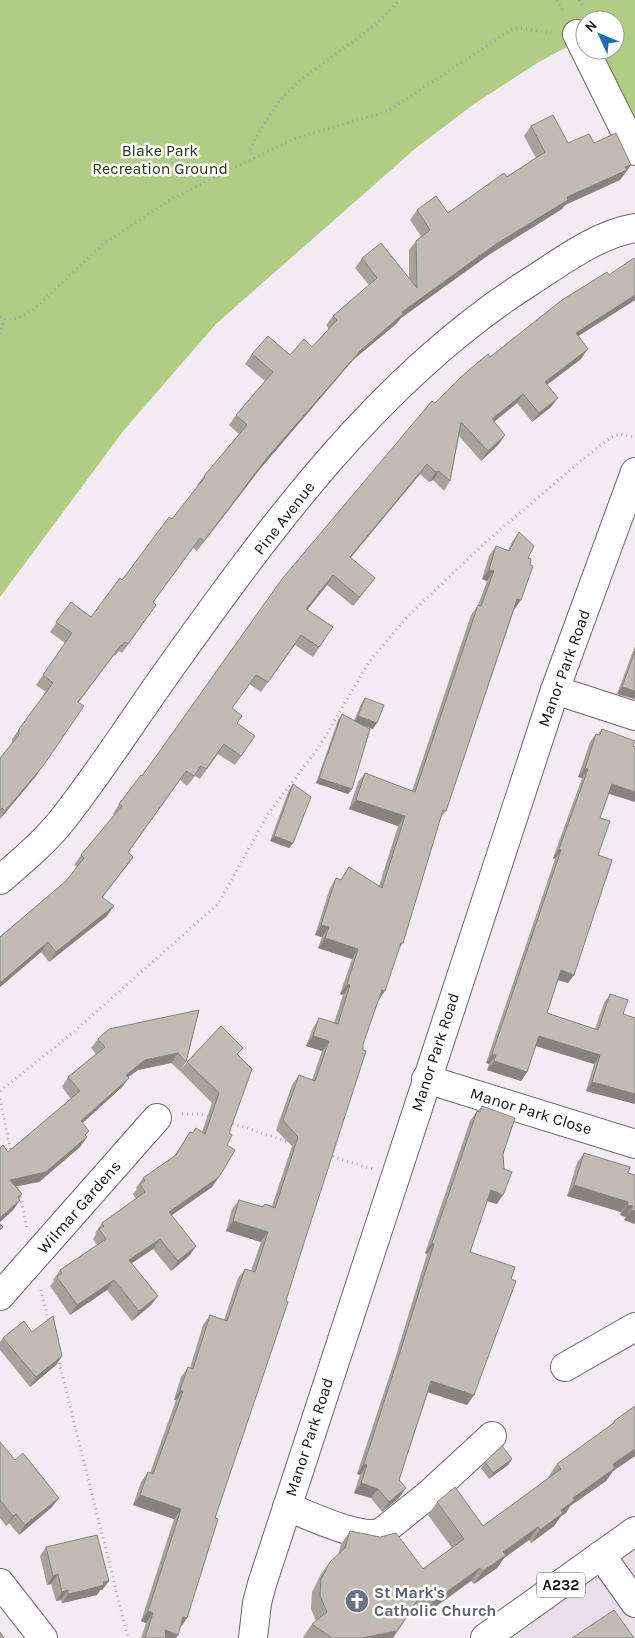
<svg xmlns="http://www.w3.org/2000/svg" width="635" height="1638" font-family="Karla,sans-serif">
<style>
.built{fill:#eadeea}
.green{fill:#b3cc83}
.lines{fill:none;stroke-linecap:round;stroke-linejoin:round}
.minor-casing{stroke:#6d676d;stroke-width:30}
.highway-casing{stroke:#6d676d;stroke-width:30}
.path{stroke:#aca7ac;stroke-width:3;stroke-dasharray:1 4;stroke-linecap:butt}
.minor{stroke:#fff;stroke-width:28}
.highway{stroke:#fff;stroke-width:28}
.wall{fill:#a7a19b}
.shaded-wall{fill:#88837e}
.building{fill:#c2bbb4;stroke:#88837e}
.labels{text-anchor:middle;dominant-baseline:central;stroke-width:5;stroke-linejoin:round;paint-order:stroke}
.shield{fill:#fff;stroke:#585758;stroke-width:1}
.shield-label{font-size:15px;font-weight:bold;fill:#110f11}
.park-label{font-size:16px;fill:#29340f;stroke:#fff}
.street-label{font-size:16px;fill:#110f11;stroke:#fff}
.worship-label{font-size:16px;font-weight:bold;fill:#5b616d;stroke:#fff;text-anchor:start}
</style>
<rect width="100%" height="100%" fill="#f2ebf2"/>
<path class="built" d="M635,1531V1638H485Z"/>
<path class="green" d="M0,0H635V131L592,50H615V20H585V37L539,62L474,104L416,148L216,324L124,430L0,597Z"/>
<g class="lines">
<g class="minor-casing">
<g id="minor">
<path d="M577,34L635,151"/>
<path d="M555,690L635,716"/>
<path d="M0,880C22,861 45,842 63,819C100,772 133,720 168,671C270,528 378,379 528,283C560,263 597,234 635,228"/>
<path d="M426,1079L635,1144"/>
<path d="M0,1296L157,1118"/>
<path d="M565,1367L635,1327"/>
<path d="M287,1507C310,1515 360,1541 382,1532L428,1495L492,1436"/>
<path d="M601,1555L635,1603"/>
<path d="M0,1583L43,1638"/>
<path d="M253,1638L257,1603L262,1584L555,690L635,472"/>
</g>
</g>
<g class="highway-casing">
<path id="highway" d="M485,1638L635,1531"/>
</g>
<g class="path">
<path d="M557,0L564,13"/>
<path d="M579,0L584,8"/>
<path d="M254,158L296,138L388,111L509,31L518,28L551,33"/>
<path d="M0,317C12,322 23,316 33,310L103,244L173,198L254,158L250,152L253,142L279,101L302,79L374,26L400,0"/>
<path d="M0,334L4,319"/>
<path d="M0,1091L70,1035L218,904L268,814L319,747L369,662L406,618L488,540L582,460L611,437L620,434L635,437"/>
<path d="M0,1099L11,1152"/>
<path d="M182,1114H200L210,1117"/>
<path d="M228,1122L289,1142"/>
<path d="M328,1155L372,1169"/>
<path d="M17,1182L27,1228"/>
<path d="M41,1290L49,1323"/>
<path d="M58,1358L128,1638"/>
</g>
<use href="#minor" class="minor"/>
<use href="#highway" class="highway"/>
</g>
<g class="wall">
<path d="M531,126L568,143H594L631,165L620,180L565,205L562,209L490,254L401,318L396,324L353,360L260,469L197,551L193,548L153,602L156,605L122,653L119,651L115,656L114,655L79,702L36,776L0,819V758L12,743V739L46,692L36,685L65,643L50,632L71,602L91,617L172,519L198,486L197,485L204,476L239,434L229,425L236,415L265,381L245,364L252,354L290,355L312,347L329,329L326,325L333,316L369,285L355,268L362,258L409,279V250L416,241L421,236L410,220L417,210L448,213L536,158L524,136Z"/>
<path d="M609,275L635,300L578,336L581,359L547,385L551,407L532,422L517,403L494,422L499,444L481,461L459,436L450,481L444,491L433,480L429,482L420,474L350,558L368,587L360,597L353,606L327,585L307,610L333,627L313,657L295,645L261,692L249,684L232,708L237,723L255,736L235,765L218,754L200,779L195,776L187,786L180,780L128,853L133,857L103,897L107,916L49,962L41,952L0,987V937L66,881L77,867L74,865L81,855L114,815L113,814L119,804L435,403L490,357Z"/>
<path d="M519,532L528,558L514,610L446,811L441,817L403,943L399,949L378,1001L363,1044L215,1518L187,1618L180,1628L178,1635L176,1638H141L146,1623L141,1621L174,1519L133,1505L141,1482L148,1472L150,1473L176,1400H174L181,1377L188,1367L190,1368L203,1325L210,1315L224,1320L238,1278L245,1269L251,1271L261,1242L226,1231L232,1209L239,1200L262,1207L265,1204L272,1206L292,1146L276,1130L292,1085L299,1075L312,1080L322,1051L306,1046L313,1028L319,1018L334,1023L343,995L340,994L352,959L318,948L322,937L315,935L330,888L336,878L341,879L349,867L379,886L398,826L349,809L358,782L365,773L412,791L471,615L478,605L487,581L482,579L489,556L496,546L508,550L512,542Z"/>
<path d="M635,646V699L617,694Z"/>
<path d="M365,698L373,729L360,724L352,789L348,794L316,783L338,720L342,714L354,721L361,704Z"/>
<path d="M602,729L608,794L600,818L598,855L574,975L568,983L558,980L547,1013L595,1029L604,1003L610,994L623,1014L635,1018V1104L586,1091L594,1064L536,1046L527,1072L521,1081L487,1070L489,1064L486,1063L555,859L553,858L582,778L578,777L590,742L596,734H598Z"/>
<path d="M293,784V843L289,848L270,841L289,790Z"/>
<path d="M199,1010L186,1062L180,1071L171,1063L138,1070L128,1077L122,1087L82,1123L86,1136L87,1137L80,1147L39,1182L16,1186L22,1194L19,1199L20,1200L13,1210L0,1222V1148L8,1152L71,1099L62,1087L68,1077L96,1054L91,1048L98,1039Z"/>
<path d="M238,1055L227,1145L212,1187L172,1215L190,1255L171,1271L153,1249L131,1263L158,1296L151,1305L132,1321L107,1290L70,1315L50,1286L54,1281L53,1280L60,1270L97,1245L93,1239L96,1234L95,1233L102,1223L136,1199L133,1194L137,1189L136,1188L143,1178L174,1156L190,1132L193,1133L202,1132L212,1103L180,1071L187,1062Z"/>
<path d="M482,1106L503,1154L497,1204L487,1201L470,1252L474,1395L467,1405L428,1392L399,1480V1498L382,1512L371,1498L354,1493L360,1475L357,1474L395,1359L427,1254L425,1253L470,1121L477,1111H478Z"/>
<path d="M584,1153L628,1173L635,1224L624,1220L626,1217L620,1215L621,1212L567,1196L577,1163Z"/>
<path d="M32,1332L62,1356L56,1365L30,1387L0,1350V1342L3,1338Z"/>
<path d="M635,1406V1456L613,1471L606,1481L570,1506L566,1513L561,1516L554,1526L531,1543L529,1540L504,1558L497,1568L474,1584L471,1581L424,1615L416,1604L393,1638H304L303,1637L312,1624L316,1621L311,1609L312,1592L321,1574L330,1562L338,1555L341,1544L350,1531L423,1569L452,1548L428,1515L437,1502L483,1526L549,1478L548,1477L557,1464L611,1426L614,1421Z"/>
<path d="M0,1442L52,1507L19,1535L9,1523L6,1526L0,1518Z"/>
<path d="M512,1459L508,1465L489,1479L481,1468L485,1462Z"/>
<path d="M46,1547L109,1581L102,1590H100L97,1595L62,1603L61,1600L56,1601L51,1584L47,1585L40,1556Z"/>
</g>
<g class="shaded-wall">
<path d="M631,165L620,180L565,205L562,209L490,254L401,318L396,324L353,360L260,469L197,551L266,459L360,351L402,312L496,244L567,197Z"/>
<path d="M635,295V300L569,342L576,333Z"/>
<path d="M588,349L581,359L538,391L545,382Z"/>
<path d="M523,394L517,403L485,429L492,419Z"/>
<path d="M558,398L551,407L532,422L539,413Z"/>
<path d="M505,435L499,444L481,461L488,451Z"/>
<path d="M427,464L420,474L343,567L350,557Z"/>
<path d="M439,471L433,480L429,482L436,472Z"/>
<path d="M489,570L494,571L487,581L482,579Z"/>
<path d="M333,575L327,585L300,619L306,609Z"/>
<path d="M375,578L368,587L353,606L359,597Z"/>
<path d="M517,599L521,600L514,610L510,609Z"/>
<path d="M622,687L635,691V699L617,694Z"/>
<path d="M358,716L377,723L373,729L354,722Z"/>
<path d="M43,766L36,776L0,819L5,811Z"/>
<path d="M585,768L588,769L582,778L578,777Z"/>
<path d="M319,778L352,789L348,794L316,783Z"/>
<path d="M612,784L635,792V802L606,793Z"/>
<path d="M356,800L405,816L398,826L349,809Z"/>
<path d="M274,836L293,843L289,848L270,841Z"/>
<path d="M559,849L561,850L555,859L553,858Z"/>
<path d="M133,857L127,866L95,906L102,897Z"/>
<path d="M114,906L107,916L49,962L56,952Z"/>
<path d="M321,925L329,927L322,937L315,935Z"/>
<path d="M325,938L358,949L352,959L318,948Z"/>
<path d="M48,942L41,952L0,987V983Z"/>
<path d="M561,970L574,975L568,983L555,979Z"/>
<path d="M347,984L350,985L343,995L340,994Z"/>
<path d="M382,990L385,991L378,1001Z"/>
<path d="M313,1036L329,1041L322,1051L306,1046Z"/>
<path d="M539,1036L600,1055L594,1064L533,1045Z"/>
<path d="M178,1053L171,1063L138,1070L119,1084L126,1075L145,1060Z"/>
<path d="M492,1054L496,1055L489,1064L486,1063Z"/>
<path d="M494,1061L527,1072L521,1081L487,1070Z"/>
<path d="M129,1078L122,1087L74,1131L81,1121Z"/>
<path d="M592,1082L635,1094V1104L586,1091Z"/>
<path d="M87,1137L80,1147L39,1182L3,1189L10,1180Z"/>
<path d="M219,1177L212,1187L162,1222L169,1212Z"/>
<path d="M574,1185L628,1202L621,1212L567,1196Z"/>
<path d="M491,1190L503,1195L497,1204L484,1200Z"/>
<path d="M20,1200L13,1210L0,1222V1218Z"/>
<path d="M627,1205L633,1206L626,1217L620,1215Z"/>
<path d="M631,1210L635,1211V1224L624,1220Z"/>
<path d="M233,1221L268,1232L261,1242L226,1231Z"/>
<path d="M160,1239L153,1249L122,1270L129,1260Z"/>
<path d="M432,1243L434,1244L427,1254L425,1253Z"/>
<path d="M196,1246L190,1255L171,1271L178,1261Z"/>
<path d="M114,1280L107,1290L70,1315L77,1305Z"/>
<path d="M158,1296L151,1305L132,1321L139,1311Z"/>
<path d="M62,1356L56,1365L30,1387L36,1377Z"/>
<path d="M431,1381L474,1395L467,1405L424,1391Z"/>
<path d="M180,1390L183,1391L176,1400H174Z"/>
<path d="M635,1449V1456L613,1471L606,1481L570,1506L566,1513L561,1516L554,1526L531,1543L540,1530L573,1498L613,1464Z"/>
<path d="M512,1459L508,1465L489,1479L493,1473Z"/>
<path d="M364,1464L367,1465L360,1475L357,1474Z"/>
<path d="M361,1483L378,1489L371,1498L354,1493Z"/>
<path d="M406,1488L399,1498L382,1512L389,1502Z"/>
<path d="M140,1495L181,1509L174,1519L133,1505Z"/>
<path d="M59,1498L52,1507L19,1535L25,1525Z"/>
<path d="M16,1514L9,1523L6,1526L13,1516Z"/>
<path d="M538,1527L529,1540L504,1558L497,1568L474,1584L483,1571L503,1552Z"/>
<path d="M480,1568L471,1581L424,1615L433,1602Z"/>
<path d="M58,1574L51,1584L47,1585L53,1576Z"/>
<path d="M109,1581L102,1590H100L97,1595L62,1603L68,1594Z"/>
<path d="M68,1590L61,1600L56,1601L62,1592Z"/>
<path d="M148,1611L153,1613L146,1623L141,1621Z"/>
<path d="M183,1617L187,1618L180,1628Z"/>
<path d="M165,1630L178,1635L176,1638H159Z"/>
<path d="M397,1631L393,1638H362Z"/>
</g>
<g class="building">
<path d="M553,115L568,143L589,134L594,143L616,133L631,165L625,167L627,170L567,197L568,200L496,244L402,312L403,314L360,351L266,459L204,541L200,538L153,602L156,605L128,644L125,642L122,646L121,645L78,702L84,706L43,766L5,811L2,808L0,810V758L19,735V729L53,683L43,675L72,633L56,622L71,602L91,617L120,578L122,580L169,517L172,519L205,477L204,476L247,425L236,415L273,372L252,354L268,336L290,355L304,339L312,347L337,320L333,316L377,278L362,258L381,243L417,288L416,241L430,230L417,210L436,196L448,213L504,173L507,177L545,152L531,126Z"/>
<path d="M634,258L635,260V295L576,333L588,349L545,382L558,398L539,413L523,394L492,419L505,435L488,451L461,422L450,481L439,471L436,472L427,464L350,557L375,578L367,588L359,597L333,575L306,609L333,627L319,647L301,635L268,682L256,675L232,708L242,716L237,723L255,736L241,756L224,744L206,769L201,766L194,776L186,771L128,852L133,857L102,897L114,906L56,952L48,942L0,983V937L66,881L84,858L81,855L122,806L119,804L141,775L142,776L282,579L432,401L435,403L462,376L488,354L490,357L562,300L607,272L609,275Z"/>
<path d="M519,532L534,546L528,558L531,559L530,565L533,566L521,600L517,599L446,811L443,810L403,943H401L385,991L382,990L363,1044V1050L366,1051L301,1252L286,1301L288,1302L215,1518L218,1519L187,1618L183,1617L178,1635L165,1630L166,1638H145L153,1613L148,1611L181,1509L140,1495L148,1472L153,1474L183,1391L180,1390L188,1367L193,1369L210,1315L227,1321L245,1269L255,1272L268,1232L233,1221L239,1200L263,1207L265,1204L275,1208L298,1137L283,1120L299,1075L315,1081L329,1041L313,1036L319,1018L338,1024L350,985L347,984L358,949L325,938L329,927L321,925L336,878L341,880L349,867L382,888L405,816L356,800L365,773L415,792L478,605L481,606L494,571L489,570L496,546L509,551Z"/>
<path d="M635,651V691L622,687Z"/>
<path d="M365,698L384,705L377,723L358,716Z"/>
<path d="M342,714L370,729L352,789L319,778Z"/>
<path d="M602,729L635,741L633,746L635,747V792L612,784L600,818L610,821L598,855L612,860L574,975L561,970L547,1013L598,1030L610,994L628,1000L623,1014L635,1018V1094L592,1082L600,1055L539,1036L527,1072L494,1061L496,1055L492,1054L561,850L559,849L588,769L585,768L596,734L600,735Z"/>
<path d="M293,784L311,797L293,843L274,836Z"/>
<path d="M199,1010L186,1062L178,1053L145,1060L126,1075L129,1078L81,1121L89,1131L85,1135L87,1137L46,1172L10,1180L22,1194L18,1197L20,1200L0,1218V1148L3,1145L8,1152L80,1091L68,1077L105,1047L98,1039L109,1029Z"/>
<path d="M221,1026L243,1048L237,1054L252,1069L229,1133L232,1135L227,1145L235,1150L219,1177L169,1212L196,1246L178,1261L160,1239L129,1260L158,1296L139,1311L114,1280L77,1305L57,1277L62,1273L60,1270L106,1239L99,1229L104,1226L102,1223L145,1192L140,1184L145,1181L143,1178L176,1155L190,1132L193,1133L196,1128L205,1134L219,1093L187,1062Z"/>
<path d="M482,1106L515,1118L503,1154L504,1169L512,1172L503,1195L491,1190L470,1252L515,1267L511,1279L516,1281L474,1395L431,1381L399,1480L406,1488L389,1502L378,1489L361,1483L367,1465L364,1464L401,1349L434,1244L432,1243L477,1111L480,1112Z"/>
<path d="M584,1153L630,1167L628,1173L635,1175V1211L631,1210L633,1206L627,1205L628,1202L574,1185Z"/>
<path d="M0,1224L3,1227L0,1230Z"/>
<path d="M53,1316L62,1356L36,1377L3,1338L24,1321L32,1332Z"/>
<path d="M635,1406V1449L613,1464L615,1468L573,1498L575,1500L561,1510L563,1513L540,1530L538,1527L503,1552L506,1555L483,1571L480,1568L433,1602L424,1590L397,1631L362,1638H332L312,1624L327,1612L320,1596L321,1579L330,1562L345,1548L350,1531L380,1537L396,1533L423,1569L464,1539L437,1502L455,1487L483,1526L561,1469L557,1464L615,1422L614,1421Z"/>
<path d="M0,1442L15,1460L23,1453L59,1498L25,1525L16,1514L13,1516L0,1500Z"/>
<path d="M502,1446L512,1459L493,1473L485,1462Z"/>
<path d="M97,1535L109,1581L103,1582L104,1585L86,1590L68,1594V1590L62,1592L58,1574L53,1576L46,1547Z"/>
<path d="M614,1610L634,1638H572Z"/>
<path d="M0,1632L4,1638H0Z"/>
</g>
<defs>
<g id="church-disc" transform="scale(1.25)"><circle r="9.5" fill="#6b7280" stroke="#fff"/><path d="M-1.2-6h2.4v3.5h3.3v2.4h-3.3V6h-2.4V-.1h-3.3v-2.4h3.3Z" fill="#fff"/></g>
</defs>
<g fill-rule="evenodd">
<use href="#church-disc" x="357" y="1601"/>
</g>
<g class="labels">
<rect class="shield" x="537" y="1572.5" width="48" height="25" rx="4"/>
<g class="shield-label">
<text x="561" y="1585">A232</text>
</g>
<g class="park-label">
<text x="160" y="150">Blake Park<tspan x="160" dy="18">Recreation Ground</tspan></text>
</g>
<g class="street-label">
<text transform="translate(284 518) rotate(-52)">Pine Avenue</text>
<text transform="translate(564 668) rotate(-70)">Manor Park Road</text>
<text transform="translate(435 1052) rotate(-72)">Manor Park Road</text>
<text transform="translate(531 1111) rotate(17)">Manor Park Close</text>
<text transform="translate(79 1207) rotate(-49)">Wilmar Gardens</text>
<text transform="translate(309 1437) rotate(-72)">Manor Park Road</text>
</g>
<g class="worship-label">
<text x="374" y="1592">St Mark's<tspan x="374" dy="18">Catholic Church</tspan></text>
</g>
</g>
<g transform="translate(600 35) rotate(314)"><circle r="24" fill="#ffffff" stroke="#a09fa0"/>
<path d="M0-4L9 19L0 12L-9 19Z" fill="#1f6cbc"/>
<text y="-8" font-size="14" font-weight="bold" text-anchor="middle" fill="#110f11">N</text>
</g>
</svg>
